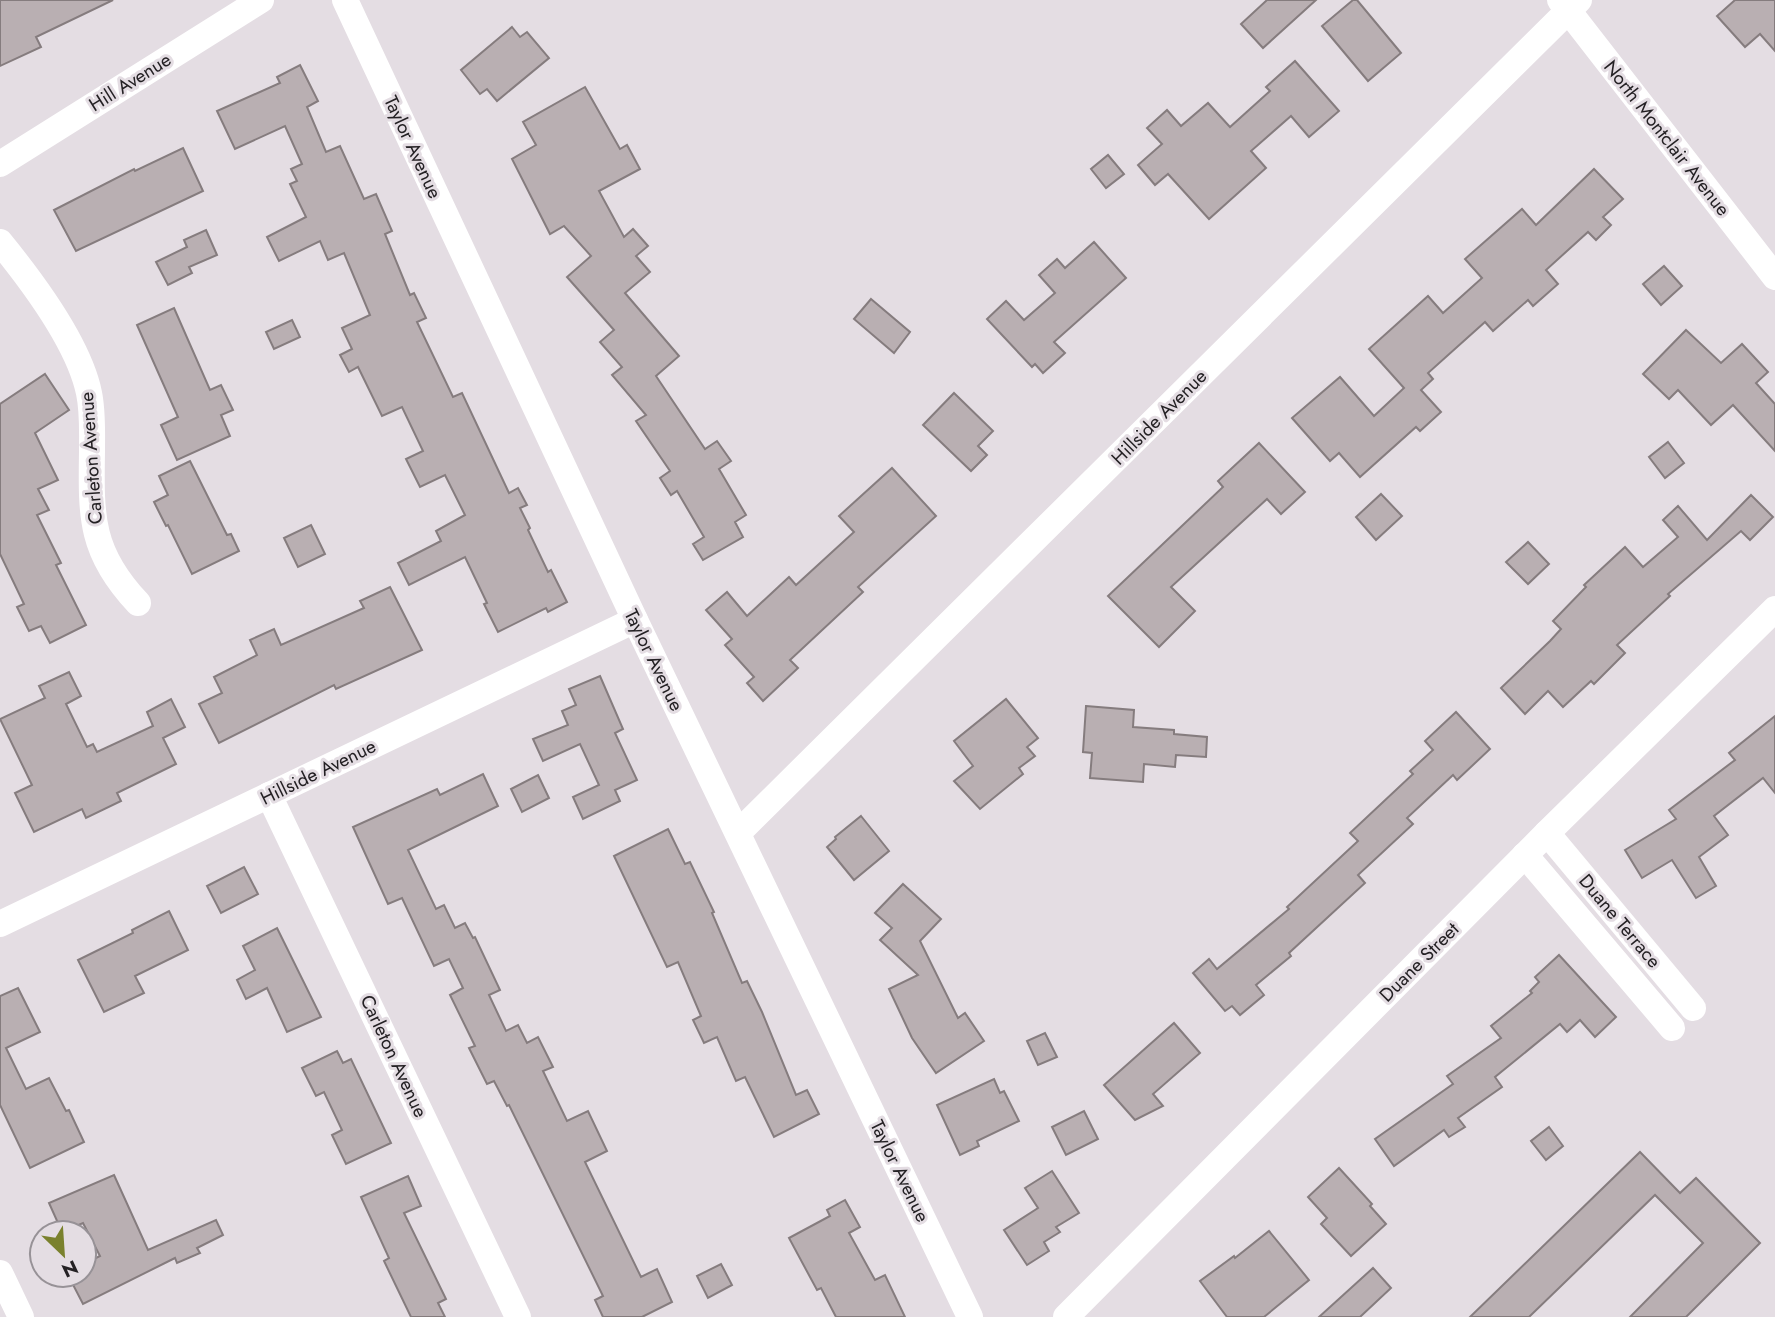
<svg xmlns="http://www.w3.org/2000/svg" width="1775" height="1317" font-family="Jost,sans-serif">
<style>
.building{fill:#b9afb2;stroke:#857c7e;stroke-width:2}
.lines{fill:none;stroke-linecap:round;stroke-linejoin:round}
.street{stroke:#fff;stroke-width:26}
.labels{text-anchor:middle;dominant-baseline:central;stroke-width:6;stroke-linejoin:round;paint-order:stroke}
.street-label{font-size:19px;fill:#242124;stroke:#e4dde3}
</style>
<rect width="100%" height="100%" fill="#e4dde3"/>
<g class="building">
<path d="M0,0H113L36,37L41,47L0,66Z"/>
<path d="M1267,0H1316L1263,48L1241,24Z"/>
<path d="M1353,0H1357L1401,53L1368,81L1322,26Z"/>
<path d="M1735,0H1775V51L1760,34L1745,47L1717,16Z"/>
<path d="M512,27L520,37L527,32L549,58L497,101L487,89L480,94L461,70Z"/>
<path d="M1295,61L1339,111L1309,137L1291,116L1251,151L1266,168L1209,219L1168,174L1155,185L1138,165L1162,144L1147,128L1167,110L1181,126L1208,103L1230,127L1270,91L1266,87Z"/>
<path d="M300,65L318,101L307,107L326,152L340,146L364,199L376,194L392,231L385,234L410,295L414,293L426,318L417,322L453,397L462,393L509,493L518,488L527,505L520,508L530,528L528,530L548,572L551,570L567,602L548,612L546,608L498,632L484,604L487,603L465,557L409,585L398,563L441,541L436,531L465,515L445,475L420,487L406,459L423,451L402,407L382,416L358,367L349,372L340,355L352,349L342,328L370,315L344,253L328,260L320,241L279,261L267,237L306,217L290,184L297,181L291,169L302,164L285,126L235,149L217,111L280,83L277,77Z"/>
<path d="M585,87L620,149L627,145L640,169L599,191L624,237L633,229L648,246L636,256L650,272L625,293L679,356L656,376L705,449L717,441L731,461L719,469L746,515L735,522L743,537L703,560L693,544L704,537L677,491L671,495L660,478L670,471L636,421L646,415L612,375L622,367L600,342L614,330L567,277L591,256L564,226L550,234L512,159L536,145L523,122Z"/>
<path d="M183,148L203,191L76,251L54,210L134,169L135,171Z"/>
<path d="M1108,155L1124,174L1106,188L1091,169Z"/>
<path d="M1594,169L1623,199L1603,217L1611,225L1596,240L1588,232L1546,270L1558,284L1533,306L1528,300L1493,331L1485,322L1428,373L1433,379L1421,390L1441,412L1420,431L1416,427L1360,477L1339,453L1330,461L1292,418L1340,377L1374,416L1404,388L1369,349L1428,296L1443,313L1482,278L1465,259L1522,209L1536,225Z"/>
<path d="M206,230L217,255L189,267L192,273L168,285L156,262L187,247L184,240Z"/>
<path d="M1094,242L1126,278L1054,342L1065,353L1043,373L1035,364L1032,367L987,319L1006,301L1024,320L1055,293L1039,275L1057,259L1065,268Z"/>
<path d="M1664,266L1682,286L1661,305L1643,284Z"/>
<path d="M871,299L910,332L894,353L854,319Z"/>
<path d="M174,308L210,390L221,385L233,410L221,415L230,436L177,460L161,425L178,417L137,325Z"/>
<path d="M292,320L300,337L274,349L266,332Z"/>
<path d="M1686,330L1721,363L1742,344L1768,372L1756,383L1775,404V451L1733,405L1711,425L1678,390L1669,399L1643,374Z"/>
<path d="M45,374L69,410L35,433L58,480L38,489L49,510L37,515L61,563L56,565L86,625L50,643L41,626L29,631L17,607L24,604L0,554V404Z"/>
<path d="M954,393L993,431L978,446L987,455L971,471L923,425Z"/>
<path d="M1668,442L1684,463L1665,478L1649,457Z"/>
<path d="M1259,443L1305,492L1281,514L1267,499L1171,587L1195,611L1159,647L1108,596L1223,487L1218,481Z"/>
<path d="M190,461L227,535L231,534L239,551L192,574L168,525L166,526L154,502L168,495L159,476Z"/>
<path d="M892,468L936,516L858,587L863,592L790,660L798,668L763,701L747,683L754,677L725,645L732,639L706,610L727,592L747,616L789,577L796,585L854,532L839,516Z"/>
<path d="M1381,494L1402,516L1376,540L1356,517Z"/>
<path d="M1751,495L1773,517L1750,540L1741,531L1668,594L1670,596L1617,645L1625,653L1594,684L1591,681L1563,707L1548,691L1525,714L1501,688L1550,641L1561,629L1553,621L1586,587L1584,585L1625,547L1643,567L1678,537L1663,520L1678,506L1707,540Z"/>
<path d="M311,525L325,554L298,567L284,538Z"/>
<path d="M1528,542L1549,564L1528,584L1506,562Z"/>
<path d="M390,587L422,650L336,689L334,685L219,743L199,704L222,693L214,677L257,655L250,640L274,629L281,645L364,608L360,601Z"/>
<path d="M69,672L81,696L66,704L87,747L93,744L97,752L153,726L147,712L171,699L185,727L163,738L176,764L117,793L121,801L86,818L82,809L34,832L15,793L32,785L0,719L45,698L39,686Z"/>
<path d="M600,676L623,729L615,733L637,780L615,790L620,801L583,819L573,797L599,785L580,744L543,761L533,739L568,725L562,711L576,705L569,689Z"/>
<path d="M1006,699L1038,738L1027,747L1035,756L1019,768L1023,774L980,809L954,781L973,766L954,741Z"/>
<path d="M1086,706L1134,710L1133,727L1174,730V734L1207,737L1206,757L1176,755L1175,767L1144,764L1143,782L1090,778L1092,753L1083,752Z"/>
<path d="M1456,712L1490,749L1457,780L1453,775L1407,818L1413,824L1358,875L1365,883L1289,953L1291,956L1256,985L1264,995L1240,1015L1232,1006L1225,1011L1193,973L1209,959L1217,969L1289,909L1287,907L1358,841L1350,833L1413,774L1410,771L1433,750L1425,741Z"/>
<path d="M1775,716V793L1763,778L1714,816L1728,835L1699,857L1716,886L1696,898L1672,860L1642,878L1625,850L1676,819L1669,810L1735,760L1729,753Z"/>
<path d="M483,774L498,806L408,850L436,909L444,905L455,928L465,923L473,938L475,937L500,990L489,995L506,1031L518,1025L527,1043L538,1037L553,1067L543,1071L567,1121L588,1111L607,1151L585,1162L641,1277L657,1269L672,1302L642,1317H603L595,1300L603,1296L509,1105L507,1106L494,1081L487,1084L469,1048L475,1046L450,995L463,988L449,959L434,966L402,898L388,904L353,827L437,789L440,795Z"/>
<path d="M538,775L549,798L522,812L511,789Z"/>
<path d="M861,816L889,851L854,880L827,847L836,839L835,837Z"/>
<path d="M668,829L685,864L690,862L714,912L712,913L742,983L747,981L762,1012L796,1095L807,1090L819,1114L774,1137L745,1077L736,1081L717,1037L704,1043L693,1020L701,1016L678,962L667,967L614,856Z"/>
<path d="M244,867L258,894L221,913L207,886Z"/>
<path d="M903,884L941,919L920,941L958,1018L965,1013L984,1041L936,1073L912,1038L889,989L918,975L880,940L892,928L875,913Z"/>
<path d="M169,911L188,950L135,976L144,993L104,1012L78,960L133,933L132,930Z"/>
<path d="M277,928L321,1017L287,1032L267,988L246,999L237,980L255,970L243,946Z"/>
<path d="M1559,955L1616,1017L1595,1037L1580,1020L1567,1032L1560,1024L1495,1077L1502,1087L1458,1118L1465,1127L1449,1137L1444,1130L1394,1166L1375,1139L1453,1084L1447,1076L1501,1038L1491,1026L1532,993L1530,991L1539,982L1535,977Z"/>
<path d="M18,988L40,1032L6,1048L26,1089L49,1078L66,1111L69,1110L84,1142L30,1168L0,1105V996Z"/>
<path d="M1174,1023L1200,1053L1153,1094L1163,1106L1135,1120L1104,1085Z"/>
<path d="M1045,1033L1057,1057L1038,1065L1027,1041Z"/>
<path d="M337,1051L343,1063L351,1059L391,1143L346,1164L332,1135L342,1130L324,1092L316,1096L302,1068Z"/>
<path d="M994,1079L1000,1093L1004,1091L1019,1121L977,1141L979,1146L960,1155L937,1105Z"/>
<path d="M1084,1111L1098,1139L1066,1155L1052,1127Z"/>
<path d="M1549,1127L1563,1146L1546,1160L1531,1141Z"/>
<path d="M1640,1152L1680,1193L1696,1178L1760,1243L1686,1317H1630L1703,1243L1655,1195L1529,1317H1470Z"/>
<path d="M1339,1168L1372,1204L1370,1206L1386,1224L1351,1256L1321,1224L1327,1218L1308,1197Z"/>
<path d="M1052,1171L1079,1213L1056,1227L1060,1232L1044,1242L1049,1251L1027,1265L1004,1230L1038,1208L1025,1188Z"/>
<path d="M114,1175L148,1250L216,1220L223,1235L197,1248L200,1253L177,1263L175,1258L83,1304L68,1275H84V1264L100,1256L83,1223L62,1232L49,1203Z"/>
<path d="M408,1176L421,1206L404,1213L446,1299L438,1303L445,1317H411L384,1261L389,1258L361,1197Z"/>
<path d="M845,1200L860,1227L849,1233L875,1280L885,1275L905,1317H836L821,1288L817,1290L789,1238L830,1216L827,1210Z"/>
<path d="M1269,1231L1309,1280L1264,1317H1227L1200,1281L1234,1256L1235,1258Z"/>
<path d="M721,1264L732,1285L708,1298L697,1276Z"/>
<path d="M1373,1268L1391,1288L1360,1317H1319Z"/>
</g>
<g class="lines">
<g class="street">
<path d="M345,0L635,620L970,1317"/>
<path d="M1560,0L1775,277"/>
<path d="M0,164L261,0"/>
<path d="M0,242C31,280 79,344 89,393C93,412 92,431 92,451C91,517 90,552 138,603"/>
<path d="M269,795L518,1317"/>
<path d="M738,833L1579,0"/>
<path d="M1547,833L1693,1008"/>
<path d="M1525,855L1672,1028"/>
<path d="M0,924L635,620"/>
<path d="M0,1273L21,1317"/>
<path d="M1066,1317L1547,833L1775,609"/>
</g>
</g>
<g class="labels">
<g class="street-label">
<text transform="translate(130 82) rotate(-32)">Hill Avenue</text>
<text transform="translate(1667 138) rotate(52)">North Montclair Avenue</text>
<text transform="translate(413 147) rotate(65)">Taylor Avenue</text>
<text transform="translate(1159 417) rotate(-45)">Hillside Avenue</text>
<text transform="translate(91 458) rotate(-94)">Carleton Avenue</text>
<text transform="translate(654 660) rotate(64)">Taylor Avenue</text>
<text transform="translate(318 772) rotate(-26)">Hillside Avenue</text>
<text transform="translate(1620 921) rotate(50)">Duane Terrace</text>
<text transform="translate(1419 962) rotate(-45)">Duane Street</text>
<text transform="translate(394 1056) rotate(65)">Carleton Avenue</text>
<text transform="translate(900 1171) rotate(64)">Taylor Avenue</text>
</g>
</g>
<g transform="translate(63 1254) rotate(155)"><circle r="33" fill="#e4dde3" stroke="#979297" stroke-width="2"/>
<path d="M0-5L12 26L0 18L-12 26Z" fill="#7a812d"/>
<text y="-10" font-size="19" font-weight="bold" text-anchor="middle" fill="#242124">N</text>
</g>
</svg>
